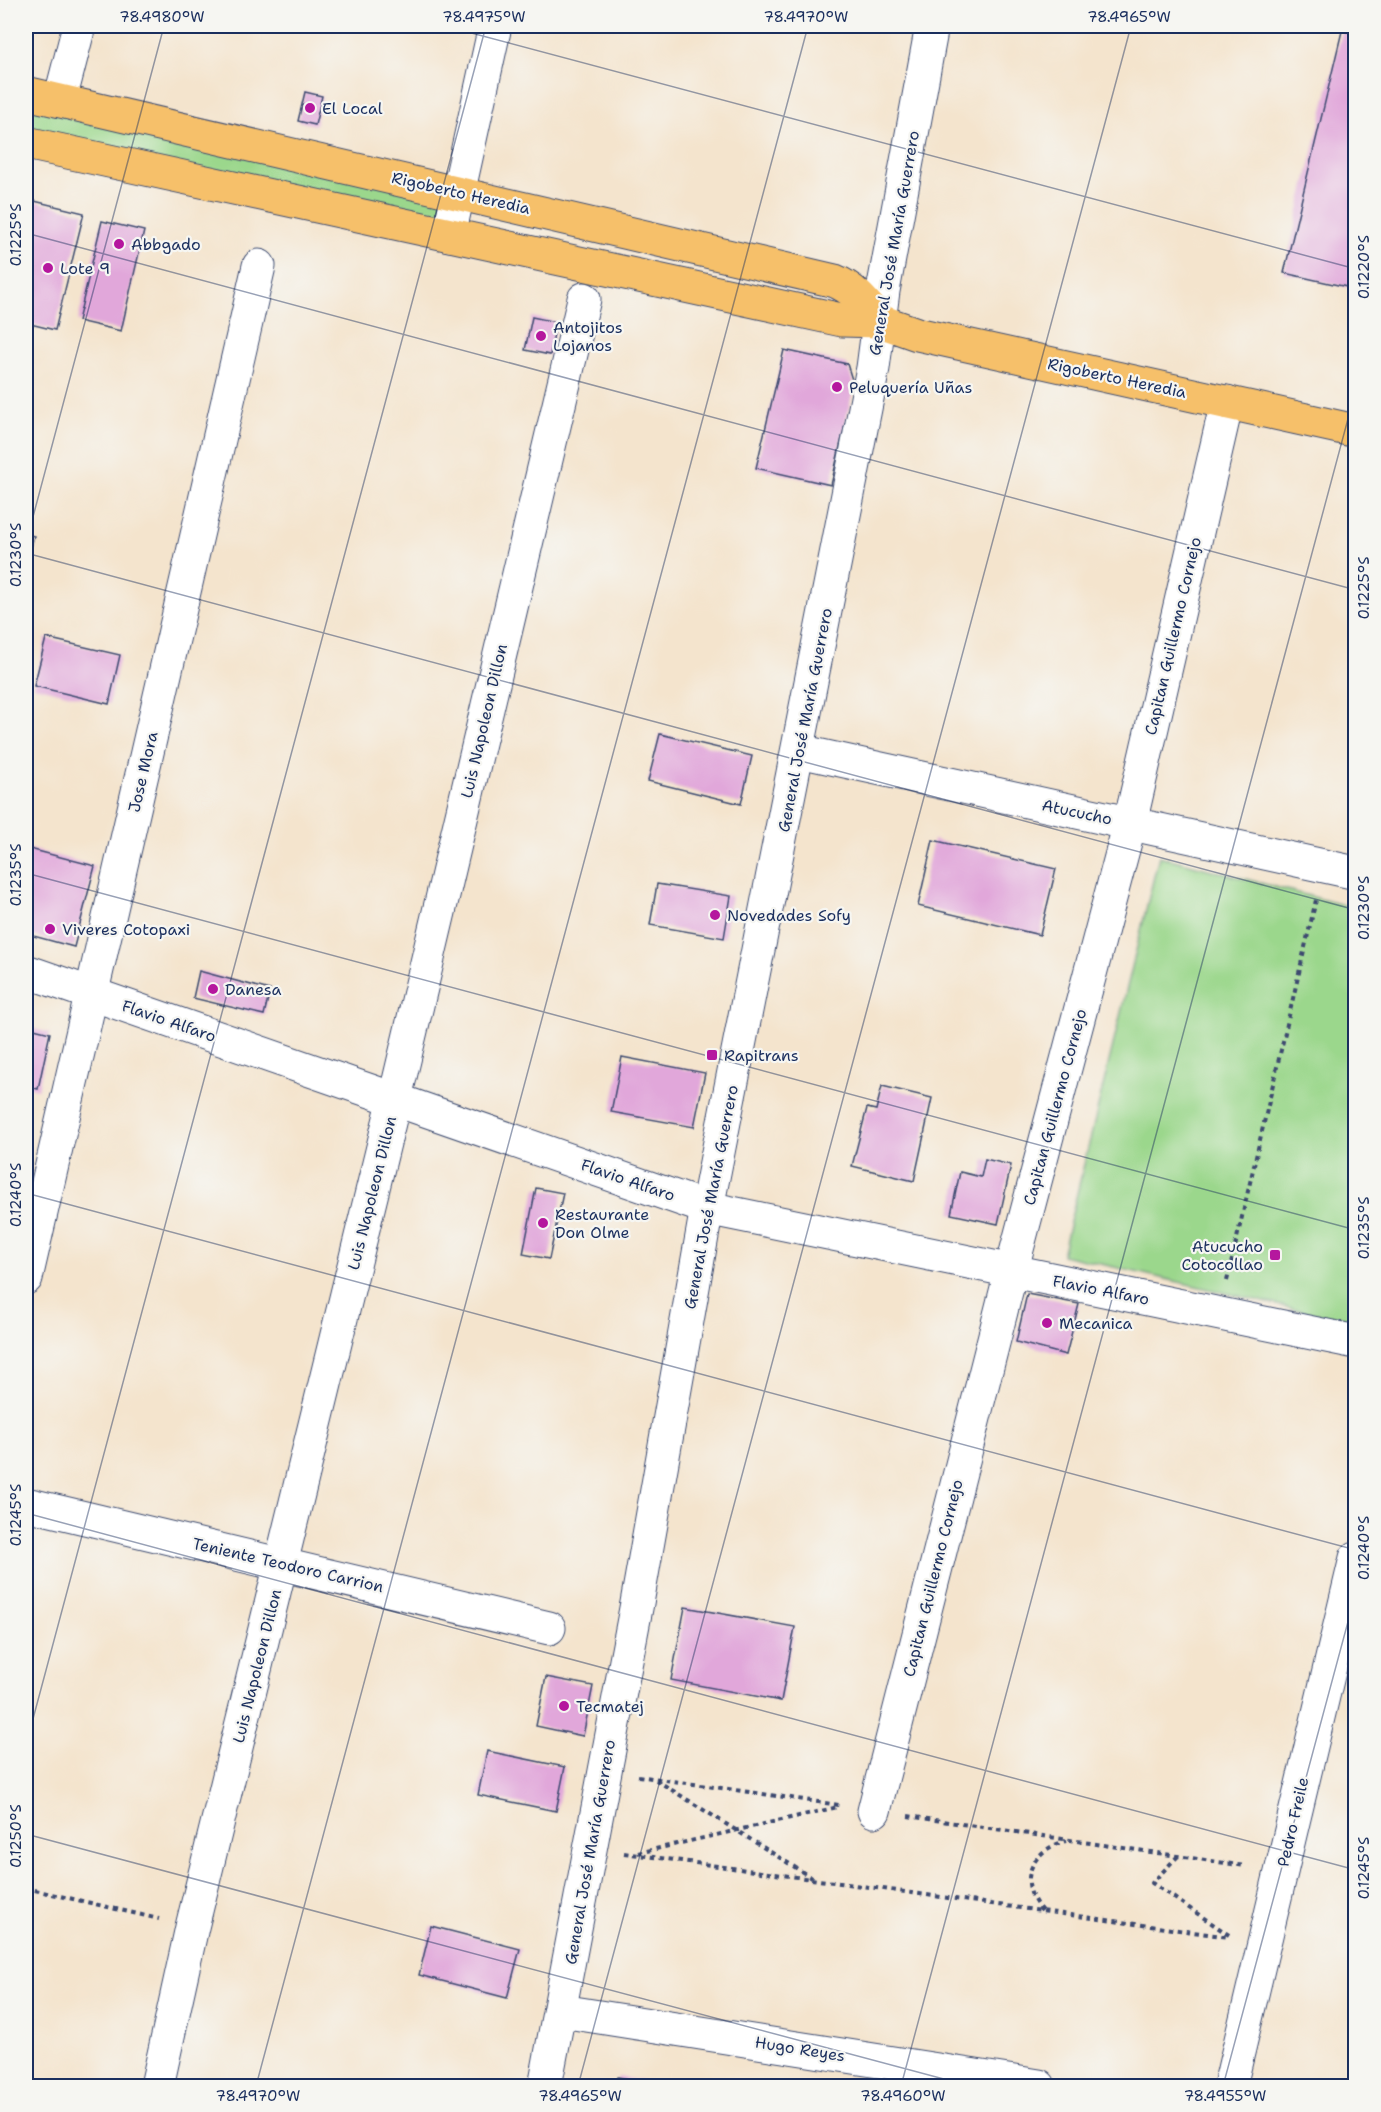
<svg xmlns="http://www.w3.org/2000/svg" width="1381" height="2112" font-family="'Shantell Sans',sans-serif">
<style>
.green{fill:#9bd78c;stroke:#5b8375;stroke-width:1.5}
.building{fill:#e1a7da}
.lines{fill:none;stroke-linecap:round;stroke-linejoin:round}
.minor-casing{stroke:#3c4a6f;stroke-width:35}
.major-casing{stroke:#3c4a6f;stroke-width:35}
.path{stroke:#3c4a6f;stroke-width:4;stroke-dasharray:4.5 4.5;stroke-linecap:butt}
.minor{stroke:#fff;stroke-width:33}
.major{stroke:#f6c06b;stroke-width:33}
.ticks{fill:none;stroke:#1b2f5e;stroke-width:1.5;stroke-opacity:0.45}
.poi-dot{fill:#b5179e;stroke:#f6f6f2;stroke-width:2}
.labels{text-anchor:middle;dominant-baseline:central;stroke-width:4.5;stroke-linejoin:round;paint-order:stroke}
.poi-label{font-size:16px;fill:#1b2f5e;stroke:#f6f6f2;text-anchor:start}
.street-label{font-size:16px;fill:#1b2f5e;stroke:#f6f6f2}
.neatline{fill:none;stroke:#1b2f5e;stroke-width:2}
.ticks-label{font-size:15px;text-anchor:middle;fill:#1b2f5e}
</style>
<rect width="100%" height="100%" fill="#f6f6f2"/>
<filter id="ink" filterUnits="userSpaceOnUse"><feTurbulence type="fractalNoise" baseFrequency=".0167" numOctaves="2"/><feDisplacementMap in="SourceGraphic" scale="12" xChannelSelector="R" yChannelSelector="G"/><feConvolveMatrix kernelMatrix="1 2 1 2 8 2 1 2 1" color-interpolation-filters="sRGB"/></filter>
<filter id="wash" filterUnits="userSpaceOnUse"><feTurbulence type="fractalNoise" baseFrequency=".008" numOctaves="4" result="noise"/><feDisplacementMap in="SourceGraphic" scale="24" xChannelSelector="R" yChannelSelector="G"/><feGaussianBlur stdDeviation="1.35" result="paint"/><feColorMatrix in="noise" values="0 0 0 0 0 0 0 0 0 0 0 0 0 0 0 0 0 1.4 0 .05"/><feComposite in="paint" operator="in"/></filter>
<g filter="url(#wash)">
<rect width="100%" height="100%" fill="#f4e4cd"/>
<g class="green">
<path d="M26,99L449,195L439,226L26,134Z"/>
<path d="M1159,856L1355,908V1323L1062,1255Z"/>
</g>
<g id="blocks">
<g class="building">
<path d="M1342,31L1356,33V289L1284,273Z"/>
<path d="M305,92L322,96L315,125L298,121Z"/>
<path d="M26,199L84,213L55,330L26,323Z"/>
<path d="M102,221L144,231L121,331L78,321Z"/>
<path d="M532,317L556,322L550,355L525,350Z"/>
<path d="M784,350L847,364L854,386L831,485L756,468Z"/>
<path d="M26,534L34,536L26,567Z"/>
<path d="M46,638L120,655L109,704L34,686Z"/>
<path d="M660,734L752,756L741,804L648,781Z"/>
<path d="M933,840L1056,869L1040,935L918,906Z"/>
<path d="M26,848L95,866L74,947L26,934Z"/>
<path d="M657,884L731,896L724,938L650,925Z"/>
<path d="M199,971L270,990L264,1015L193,998Z"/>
<path d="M26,1027L50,1033L38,1089L26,1086Z"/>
<path d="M622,1057L705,1073L694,1127L611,1112Z"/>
<path d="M882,1086L932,1098L914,1181L852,1166L867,1108L876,1110Z"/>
<path d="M985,1159L1011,1165L998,1224L951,1214L960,1172L981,1177Z"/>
<path d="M536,1188L563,1193L549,1259L523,1254Z"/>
<path d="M1027,1294L1079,1304L1066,1355L1016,1342Z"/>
<path d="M685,1607L795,1627L781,1701L671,1680Z"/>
<path d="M546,1677L593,1686L583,1736L536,1726Z"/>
<path d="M487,1751L565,1767L556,1811L478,1795Z"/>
<path d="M431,1926L520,1949L507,1998L419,1975Z"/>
<path d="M618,2077L660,2085V2086H616Z"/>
</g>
</g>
</g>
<g filter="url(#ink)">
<use href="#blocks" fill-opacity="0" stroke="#3c4a6f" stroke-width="1.5"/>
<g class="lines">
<g class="minor-casing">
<g id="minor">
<path d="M60,100L79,26"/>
<path d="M449,235L495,26"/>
<path d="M799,751L1356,873"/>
<path d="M26,971L707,1208L1356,1342"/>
<path d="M26,1278L259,266"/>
<path d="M26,1504L549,1628"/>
<path d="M874,1811L1011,1272L1130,823L1227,402"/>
<path d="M561,2011L1039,2086"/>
<path d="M157,2086L192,1927L395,1098L584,299"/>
<path d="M545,2086L637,1603L707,1208L873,368L883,291L932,26"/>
<path d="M1230,2086L1356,1558"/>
</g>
</g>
<g class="major-casing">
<g id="major">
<path d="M26,93L835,281C855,289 867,306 880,321"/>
<path d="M26,143L842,320L880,321L917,334L1356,431"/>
</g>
</g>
<g class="path">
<path d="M1227,1281L1316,900"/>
<path d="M638,1776L839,1805"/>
<path d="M656,1780L812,1878"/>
<path d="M908,1816L1245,1866"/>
<path d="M624,1853L1229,1937"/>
<path d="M638,1853L838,1807"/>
<path d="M1178,1856L1152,1883L1229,1935"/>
<path d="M26,1888L159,1919"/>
<path d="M1042,1911C1016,1882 1031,1850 1066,1841"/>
</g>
<use href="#minor" class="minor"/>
<use href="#major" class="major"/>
</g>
</g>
<path class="ticks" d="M445,26L1356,269M26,233L1356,590M26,543L164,26M26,553L1356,910M26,873L1356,1230M26,1193L1356,1550M26,1513L1356,1870M26,1745L486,26M26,1834L970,2086M256,2086L808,26M578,2086L1131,26M901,2086L1356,389M1223,2086L1356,1592"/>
<g class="poi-dot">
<circle cx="310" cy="108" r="6"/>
<circle cx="119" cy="244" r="6"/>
<circle cx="48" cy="268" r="6"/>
<circle cx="541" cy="336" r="6"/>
<circle cx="837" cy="387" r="6"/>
<circle cx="715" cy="915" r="6"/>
<circle cx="50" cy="929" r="6"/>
<circle cx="213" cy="989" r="6"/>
<rect x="706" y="1049" width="12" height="12" rx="3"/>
<circle cx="543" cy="1223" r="6"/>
<rect x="1269" y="1249" width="12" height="12" rx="3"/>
<circle cx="1047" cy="1323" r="6"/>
<circle cx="564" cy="1706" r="6"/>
</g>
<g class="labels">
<g class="poi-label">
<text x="322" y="108">El Local</text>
<text x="131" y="244">Abbgado</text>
<text x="60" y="268">Lote 9</text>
<text x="553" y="327">Antojitos<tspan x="553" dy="18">Lojanos</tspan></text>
<text x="849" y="387">Peluquería Uñas</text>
<text x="727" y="915">Novedades Sofy</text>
<text x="62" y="929">Viveres Cotopaxi</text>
<text x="225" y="989">Danesa</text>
<text x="724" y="1055">Rapitrans</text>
<text x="555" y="1214">Restaurante<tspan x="555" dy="18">Don Olme</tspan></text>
<text x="1263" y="1246" text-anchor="end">Atucucho<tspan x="1263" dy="18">Cotocollao</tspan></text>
<text x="1059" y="1323">Mecanica</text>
<text x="576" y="1706">Tecmatej</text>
</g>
<g class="street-label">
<text transform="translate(461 193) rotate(13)">Rigoberto Heredia</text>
<text transform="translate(894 243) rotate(-80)">General José María Guerrero</text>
<text transform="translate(1117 378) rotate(12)">Rigoberto Heredia</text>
<text transform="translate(1173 636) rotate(-77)">Capitan Guillermo Cornejo</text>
<text transform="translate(805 720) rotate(-79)">General José María Guerrero</text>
<text transform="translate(484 721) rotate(-77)">Luis Napoleon Dillon</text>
<text transform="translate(143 772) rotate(-77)">Jose Mora</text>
<text transform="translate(1077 812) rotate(12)">Atucucho</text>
<text transform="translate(169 1021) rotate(19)">Flavio Alfaro</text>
<text transform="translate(1055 1107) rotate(-75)">Capitan Guillermo Cornejo</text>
<text transform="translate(628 1180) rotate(19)">Flavio Alfaro</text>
<text transform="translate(372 1193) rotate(-76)">Luis Napoleon Dillon</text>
<text transform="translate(711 1197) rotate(-79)">General José María Guerrero</text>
<text transform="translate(1101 1290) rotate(11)">Flavio Alfaro</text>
<text transform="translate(288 1565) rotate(13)">Teniente Teodoro Carrion</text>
<text transform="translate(933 1578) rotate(-76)">Capitan Guillermo Cornejo</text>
<text transform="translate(257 1666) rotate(-76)">Luis Napoleon Dillon</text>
<text transform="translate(1293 1822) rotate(-77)">Pedro Freile</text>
<text transform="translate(590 1852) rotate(-80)">General José María Guerrero</text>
<text transform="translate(800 2049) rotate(9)">Hugo Reyes</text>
</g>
</g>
<rect width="1381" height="2112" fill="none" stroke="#f6f6f2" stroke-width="66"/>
<rect x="33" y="33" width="1315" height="2046" class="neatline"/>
<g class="ticks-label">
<text x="162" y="22">78.4980°W</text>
<text x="484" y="22">78.4975°W</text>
<text x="806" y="22">78.4970°W</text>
<text x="1129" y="22">78.4965°W</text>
<text transform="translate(16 235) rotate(-90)" y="5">0.1225°S</text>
<text transform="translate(1364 267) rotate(-90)" y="5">0.1220°S</text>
<text transform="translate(16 555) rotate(-90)" y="5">0.1230°S</text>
<text transform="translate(1364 588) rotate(-90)" y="5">0.1225°S</text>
<text transform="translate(16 875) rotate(-90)" y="5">0.1235°S</text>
<text transform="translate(1364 908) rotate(-90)" y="5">0.1230°S</text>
<text transform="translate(16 1195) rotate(-90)" y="5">0.1240°S</text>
<text transform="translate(1364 1228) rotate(-90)" y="5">0.1235°S</text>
<text transform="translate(16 1515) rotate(-90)" y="5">0.1245°S</text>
<text transform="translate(1364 1548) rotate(-90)" y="5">0.1240°S</text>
<text transform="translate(16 1836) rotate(-90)" y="5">0.1250°S</text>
<text transform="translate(1364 1868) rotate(-90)" y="5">0.1245°S</text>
<text x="258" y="2101">78.4970°W</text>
<text x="580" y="2101">78.4965°W</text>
<text x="903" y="2101">78.4960°W</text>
<text x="1225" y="2101">78.4955°W</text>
</g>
</svg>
